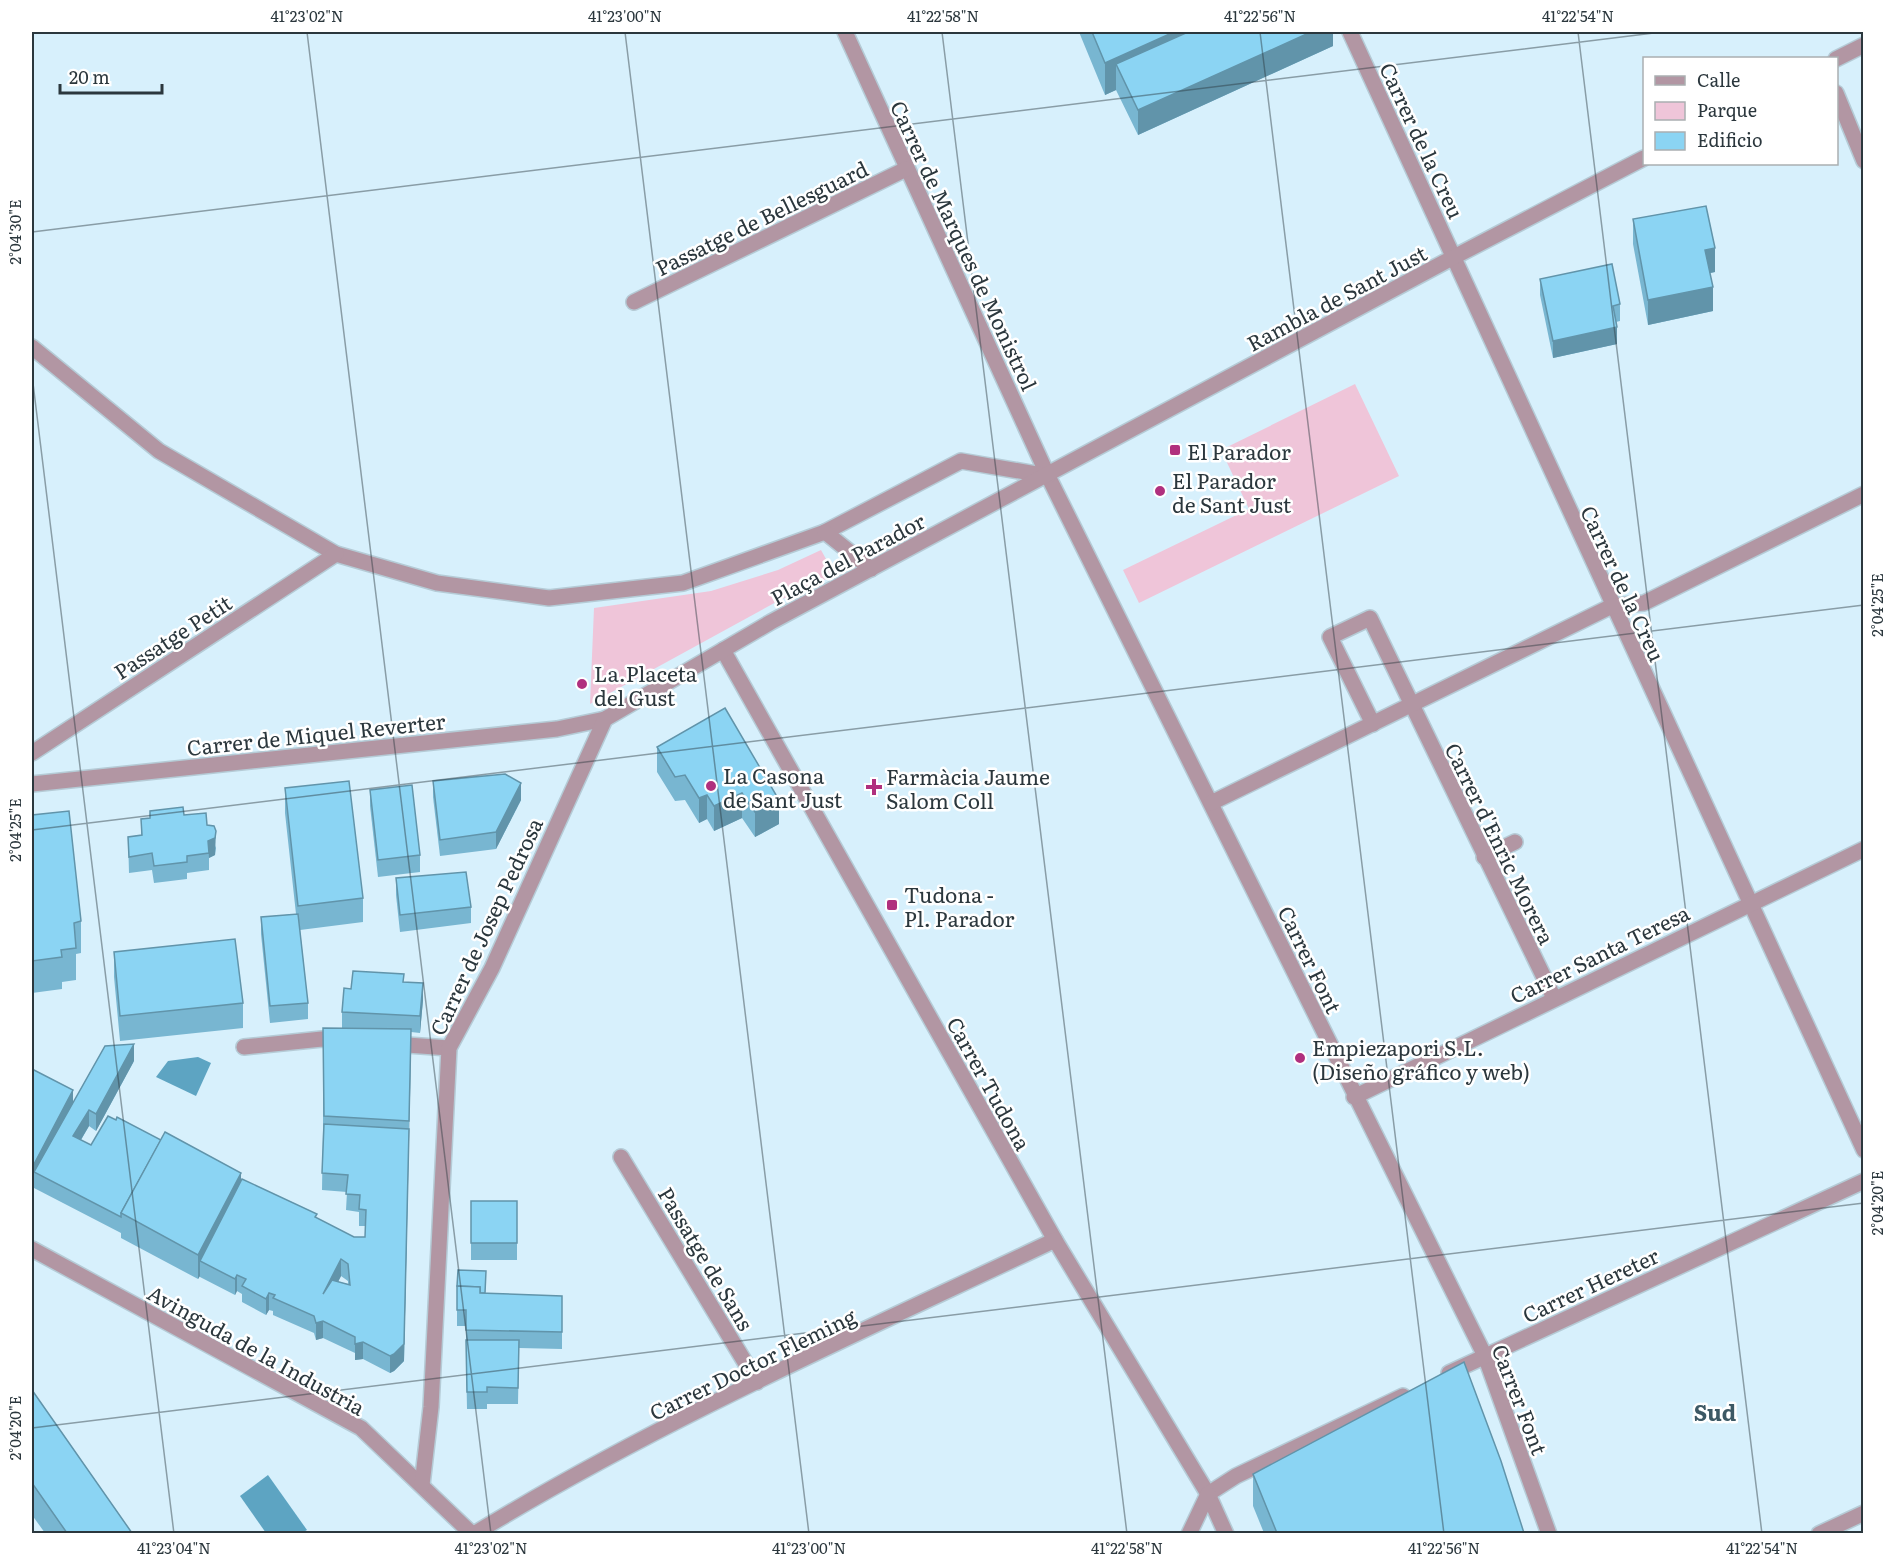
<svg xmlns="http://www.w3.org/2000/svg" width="1895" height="1565" font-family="Literata,serif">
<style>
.green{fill:#efc5d9}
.water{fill:#5da4c2}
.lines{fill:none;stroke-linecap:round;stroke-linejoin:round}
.minor-casing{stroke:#b5cbd6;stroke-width:18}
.minor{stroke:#b296a3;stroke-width:15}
.wall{fill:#78b6d1;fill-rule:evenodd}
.shaded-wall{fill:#6194aa}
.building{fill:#8bd4f3;stroke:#6194aa;stroke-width:1.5;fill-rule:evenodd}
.ticks{fill:none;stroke:#2b373d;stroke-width:1.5;stroke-opacity:0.45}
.poi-dot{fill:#b0307e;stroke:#fff;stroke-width:2}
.labels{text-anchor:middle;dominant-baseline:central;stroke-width:5;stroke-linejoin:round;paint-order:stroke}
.street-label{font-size:21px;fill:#2b373d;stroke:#fff}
.poi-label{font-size:21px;fill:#2b373d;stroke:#fff;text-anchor:start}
.neighbourhood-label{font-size:22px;font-weight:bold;fill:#3c5864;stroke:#fff}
.neatline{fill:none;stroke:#2b373d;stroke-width:2}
.ticks-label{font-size:15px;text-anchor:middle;fill:#2b373d}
</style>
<rect width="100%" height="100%" fill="#d7f0fc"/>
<g class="green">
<path d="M1355,384L1399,476L1139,603L1123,570L1249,509L1221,450Z"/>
<path d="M821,550L835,575L778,601L590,704L594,608L711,591L778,570Z"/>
</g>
<g class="water">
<path d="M198,1057L211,1063L196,1096L156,1077L168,1061Z"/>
<path d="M268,1475L307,1530L302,1533H266L240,1496Z"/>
</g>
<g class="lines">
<g class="minor-casing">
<g id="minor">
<path d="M845,32L1048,476L1485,1356L1549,1534"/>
<path d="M1350,32L1864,1150"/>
<path d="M1836,59L1864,45"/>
<path d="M1836,93L1864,161"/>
<path d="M634,302L906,169"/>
<path d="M32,347L159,451L336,554L437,583L549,598L683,583L825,532L961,461L1048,476"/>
<path d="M825,532L871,569"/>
<path d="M723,650L1055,1240L1208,1494L1226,1534"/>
<path d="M1373,724L1330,637L1370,618L1554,998"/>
<path d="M32,753L336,554"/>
<path d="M32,784L557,729L605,719"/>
<path d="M1211,803L1612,606L1644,603L1864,494"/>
<path d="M1484,857L1515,842"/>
<path d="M393,1044L449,1048"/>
<path d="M244,1047L322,1039L342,1041"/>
<path d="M1354,1097L1864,849"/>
<path d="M621,1157L757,1382"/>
<path d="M32,1249L361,1428L472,1534"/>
<path d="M1449,1373L1864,1181"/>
<path d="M422,1485L431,1407L449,1048L492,968L605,719L771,622L1454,257L1644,158"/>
<path d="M1208,1494L1236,1476L1403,1396"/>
<path d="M474,1534C659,1421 859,1333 1055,1240"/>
<path d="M1189,1534L1208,1494"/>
<path d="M1819,1534L1864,1513"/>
</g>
</g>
<use href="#minor" class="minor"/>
</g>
<g class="wall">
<path d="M1079,32H1333V46L1138,135L1116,90L1105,95Z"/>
<path d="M1633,219L1715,272L1710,273L1713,311L1648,325L1633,244Z"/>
<path d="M1540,279L1620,304V321L1616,322L1617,344L1553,358L1540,295Z"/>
<path d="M725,708L779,824L755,837L742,818L714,831L707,819L699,823L685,800L675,801L657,772V747Z"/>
<path d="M433,781L521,800L496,849L440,856L433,797Z"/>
<path d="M285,788L363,898V922L300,930L308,1003V1019L270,1023L261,934V917L296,914L285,813Z"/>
<path d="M370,790L420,855V872L378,877L370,806Z"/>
<path d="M32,815L81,921V953L76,954V980L62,982V989L32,993Z"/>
<path d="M184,815L207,825L216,848L215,855L209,858V870L187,873V879L154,883L152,870L129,873L128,837L141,835V819Z"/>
<path d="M396,878L471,907V923L400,932L396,895Z"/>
<path d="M114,952L243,1003V1028L120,1041L114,977Z"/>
<path d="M404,982L423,1000L420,1033L411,1032L404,1361L394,1371L390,1373L363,1359L355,1360V1353L323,1338L316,1340L314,1333L273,1315V1311L269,1310L266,1315L242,1302V1294L237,1291L235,1295L200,1277V1276L198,1279L121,1238V1233L34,1188L33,1190L32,1189V1069L73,1102L134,1061L96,1131L89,1126L81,1140L91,1145L116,1120L161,1140L354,1237H365V1226H359V1212L346,1210L347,1192L322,1190L323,1128V1028H342V1012L351,989ZM341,1276L348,1281V1284L338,1282Z"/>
<rect x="471" y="1201" width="46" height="59"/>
<path d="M486,1279L485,1293L562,1332V1349L519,1348L518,1404H487V1409H467L466,1357V1326H457V1286Z"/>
<path d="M32,1390L132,1533H45L32,1515Z"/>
<path d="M1253,1474L1524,1533H1264L1253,1506Z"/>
</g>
<g class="shaded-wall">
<path d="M1174,32H1245L1116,64V90L1105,95V63Z"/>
<path d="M1311,32H1333V46L1138,135V110Z"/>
<path d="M1715,248V272L1705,274V250Z"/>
<path d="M1713,287V311L1648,325V300Z"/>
<path d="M1617,327V344L1553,358V341Z"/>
<path d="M521,783V800L496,849V832Z"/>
<path d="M742,793V818L714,831V806Z"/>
<path d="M707,795V819L699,823V798Z"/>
<path d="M779,800V824L755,837V812Z"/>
<path d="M216,831L215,855L209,858L208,841Z"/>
<path d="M423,983V1000L420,1033V1016Z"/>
<path d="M411,1029V1054L404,1361L394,1371L390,1373V1356L409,1129Z"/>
<path d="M134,1044V1061L96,1131V1114Z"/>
<path d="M73,1090V1115L34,1172V1188L33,1190V1166Z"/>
<path d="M89,1110V1126L73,1153V1136Z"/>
<path d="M241,1173V1198L200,1261V1276L198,1279V1255Z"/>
<path d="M341,1259V1276L323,1311V1294Z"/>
<path d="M237,1275V1291L235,1295V1279Z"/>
<path d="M269,1293V1310L266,1315V1299Z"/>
<path d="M323,1321V1338L316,1340V1323Z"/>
<path d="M363,1342V1359L355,1360V1344Z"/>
</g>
<g class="building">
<path d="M1092,32H1174L1105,63Z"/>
<path d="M1188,32H1311L1138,110L1116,64Z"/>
<path d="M1706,206L1715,248L1705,250L1713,287L1648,300L1633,219Z"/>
<path d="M1612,264L1620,304L1613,306L1617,327L1553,341L1540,279Z"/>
<path d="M725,708L779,800L755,812L742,793L714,806L707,795L699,798L685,775L675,777L657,747Z"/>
<path d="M505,774L521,783L496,832L440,840L433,781Z"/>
<path d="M349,781L363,898L298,906L285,788Z"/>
<path d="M412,785L420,855L378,860L370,790Z"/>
<path d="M183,807L184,815L206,813L207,825L214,826L216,831L215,838L208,841L209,853L187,856V862L154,866L152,853L129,857L128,837L142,835L141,819L150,818V811Z"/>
<path d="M69,811L81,921L74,923L76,948L61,950L62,957L32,961V815Z"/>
<path d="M466,872L471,907L400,915L396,878Z"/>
<path d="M298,914L308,1003L270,1006L261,917Z"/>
<path d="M235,939L243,1003L120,1016L114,952Z"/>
<path d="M353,971L404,974L403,982L423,983L420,1016L342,1012L344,988L351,989Z"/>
<path d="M323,1028L411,1029L409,1121L324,1116Z"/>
<path d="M134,1044L96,1114L89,1110L73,1136L91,1145L108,1116L116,1120L117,1117L161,1140L121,1213V1217L34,1172L105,1046Z"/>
<path d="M32,1069L73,1090L33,1166L32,1165Z"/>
<path d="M324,1124L409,1129L404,1344L394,1354L390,1356L363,1342L355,1344V1337L323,1321L316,1323L314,1316L273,1298L275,1295L269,1293L266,1299L242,1286L246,1279L237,1275L235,1279L200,1261L242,1179L317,1214L315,1217L354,1237H365L366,1210L359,1209L360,1195L346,1194L348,1175L322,1173ZM341,1259L348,1264L350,1285L332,1280L323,1294Z"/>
<path d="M165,1132L241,1173L198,1255L121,1213Z"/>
<rect x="471" y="1201" width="46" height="42"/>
<path d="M458,1270L486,1271L485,1293H480V1287L457,1286Z"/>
<path d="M457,1286L480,1287V1293L562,1296V1332L466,1330V1310H457Z"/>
<path d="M466,1340H519L518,1388L487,1387V1392H467Z"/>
<path d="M1464,1362L1501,1461L1524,1533H1277L1253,1474Z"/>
<path d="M32,1390L132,1533H67L32,1483Z"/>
</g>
<path class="ticks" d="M307,32L491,1534M625,32L809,1534M942,32L1127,1534M1260,32L1444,1534M1578,32L1762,1534M32,232L1662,32M32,375L174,1534M32,830L1864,605M32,1428L1864,1203"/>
<g class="poi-dot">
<rect x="1169" y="444" width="12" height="12" rx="3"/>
<circle cx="1160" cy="491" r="6"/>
<circle cx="582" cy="684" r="6"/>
<circle cx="711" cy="786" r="6"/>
<path d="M871 778h6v6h6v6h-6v6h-6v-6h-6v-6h6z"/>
<rect x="886" y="899" width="12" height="12" rx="3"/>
<circle cx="1300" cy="1058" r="6"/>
</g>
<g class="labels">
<g class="street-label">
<text transform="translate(1423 140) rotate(65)">Carrer de la Creu</text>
<text transform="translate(761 217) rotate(-26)">Passatge de Bellesguard</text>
<text transform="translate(965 245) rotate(65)">Carrer de Marques de Monistrol</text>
<text transform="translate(1336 297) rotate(-28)">Rambla de Sant Just</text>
<text transform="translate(847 558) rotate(-28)">Plaça del Parador</text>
<text transform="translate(1624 583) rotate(65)">Carrer de la Creu</text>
<text transform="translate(172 636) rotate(-33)">Passatge Petit</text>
<text transform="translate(316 733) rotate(-6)">Carrer de Miquel Reverter</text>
<text transform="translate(1501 843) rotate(64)">Carrer d'Enric Morera</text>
<text transform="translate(485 926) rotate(-65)">Carrer de Josep Pedrosa</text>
<text transform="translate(1599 953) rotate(-26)">Carrer Santa Teresa</text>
<text transform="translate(1311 959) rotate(64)">Carrer Font</text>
<text transform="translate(990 1083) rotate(61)">Carrer Tudona</text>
<text transform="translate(707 1258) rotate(59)">Passatge de Sans</text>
<text transform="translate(1590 1284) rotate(-25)">Carrer Hereter</text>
<text transform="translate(257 1349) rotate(29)">Avinguda de la Industria</text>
<text transform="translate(752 1363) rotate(-26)">Carrer Doctor Fleming</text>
<text transform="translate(1521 1399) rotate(69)">Carrer Font</text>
</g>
<g class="poi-label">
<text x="1187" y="450">El Parador</text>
<text x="1172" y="479">El Parador<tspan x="1172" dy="24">de Sant Just</tspan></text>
<text x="594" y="672">La.Placeta<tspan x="594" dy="24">del Gust</tspan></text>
<text x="723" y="774">La Casona<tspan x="723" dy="24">de Sant Just</tspan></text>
<text x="886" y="775">Farmàcia Jaume<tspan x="886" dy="24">Salom Coll</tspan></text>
<text x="904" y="893">Tudona -<tspan x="904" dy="24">Pl. Parador</tspan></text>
<text x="1312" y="1046">Empiezapori S.L.<tspan x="1312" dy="24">(Diseño gráfico y web)</tspan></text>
</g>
<g class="neighbourhood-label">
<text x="1715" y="1411">Sud</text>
</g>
</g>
<rect width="1895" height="1565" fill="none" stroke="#ffffff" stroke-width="66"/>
<rect x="1643" y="57" width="195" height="108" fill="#ffffff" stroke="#aaafb1" stroke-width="1.5"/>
<rect x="1655" y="76" width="30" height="9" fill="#b296a3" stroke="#aaafb1" stroke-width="1.5"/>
<text x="1697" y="87" font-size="18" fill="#2b373d">Calle</text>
<rect x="1655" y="102" width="30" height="18" fill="#efc5d9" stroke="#aaafb1" stroke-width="1.5"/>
<text x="1697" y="117" font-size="18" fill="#2b373d">Parque</text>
<rect x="1655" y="132" width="30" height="18" fill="#8bd4f3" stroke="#aaafb1" stroke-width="1.5"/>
<text x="1697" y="147" font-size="18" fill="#2b373d">Edificio</text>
<path d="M60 84v9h102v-9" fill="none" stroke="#2b373d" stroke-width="3"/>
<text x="69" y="84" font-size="18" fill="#2b373d" stroke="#ffffff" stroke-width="4.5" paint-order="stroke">20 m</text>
<rect x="33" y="33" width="1829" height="1499" class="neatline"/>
<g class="ticks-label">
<text x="307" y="22">41°23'02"N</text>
<text x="625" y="22">41°23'00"N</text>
<text x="943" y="22">41°22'58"N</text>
<text x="1260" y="22">41°22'56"N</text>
<text x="1578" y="22">41°22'54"N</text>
<text transform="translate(16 232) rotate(-90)" y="5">2°04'30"E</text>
<text transform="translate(1878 605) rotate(-90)" y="5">2°04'25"E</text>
<text transform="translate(16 830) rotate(-90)" y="5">2°04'25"E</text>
<text transform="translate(1878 1203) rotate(-90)" y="5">2°04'20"E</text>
<text transform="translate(16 1428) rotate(-90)" y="5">2°04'20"E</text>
<text x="174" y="1554">41°23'04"N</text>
<text x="491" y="1554">41°23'02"N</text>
<text x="809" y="1554">41°23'00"N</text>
<text x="1127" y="1554">41°22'58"N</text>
<text x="1444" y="1554">41°22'56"N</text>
<text x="1762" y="1554">41°22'54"N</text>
</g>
</svg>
